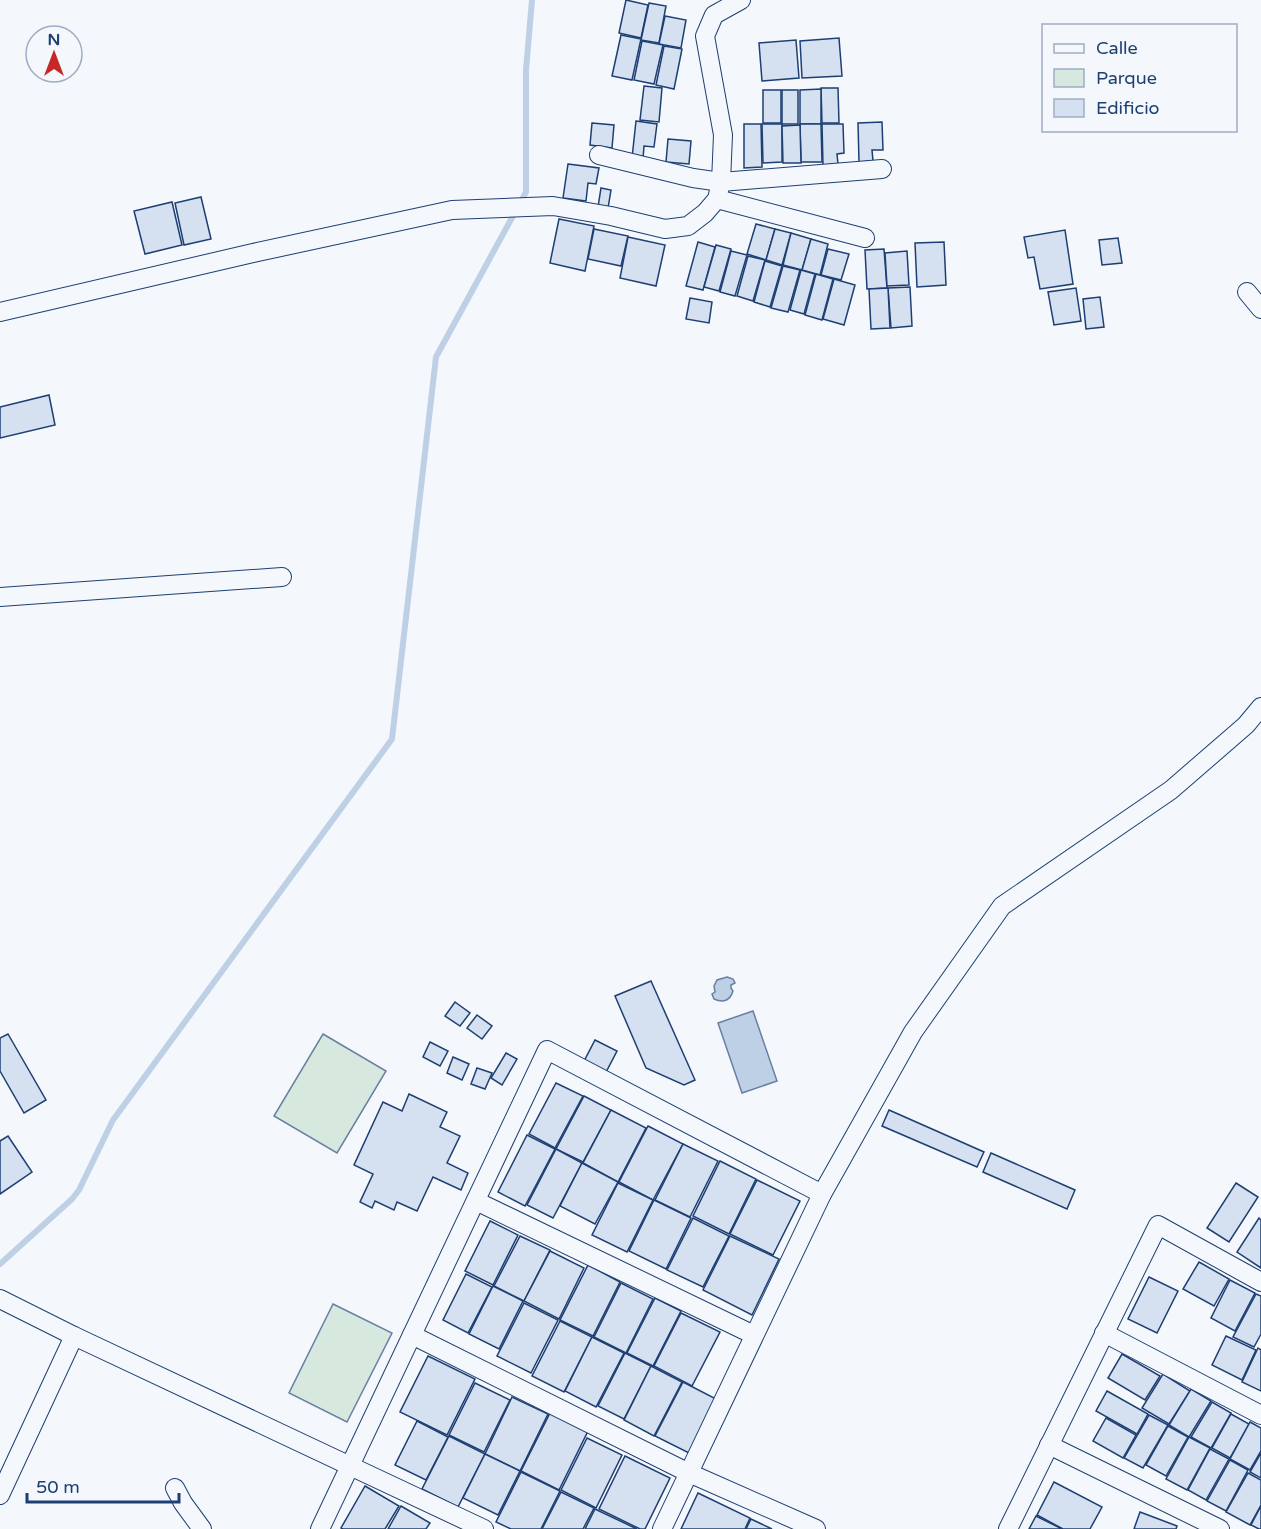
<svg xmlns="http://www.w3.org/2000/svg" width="1261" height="1529" font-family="'Varela Round',sans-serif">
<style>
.green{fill:#d7e8df;stroke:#687fa3;stroke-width:1.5}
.water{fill:#bed0e5;stroke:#687fa3;stroke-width:1.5}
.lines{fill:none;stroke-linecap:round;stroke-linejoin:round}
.stream{stroke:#bed0e5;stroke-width:6}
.building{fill:#d5e0f0;stroke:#1d3f73;stroke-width:1.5}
.street-casing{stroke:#1d3f73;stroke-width:20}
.street{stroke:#f4f7fb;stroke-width:18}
</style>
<rect width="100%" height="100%" fill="#f4f7fb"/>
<g class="green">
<path d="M323,1034L386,1071L337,1153L274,1116Z"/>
<path d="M333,1304L392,1333L347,1422L289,1393Z"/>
</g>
<g class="water">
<path d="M727,977L733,979L735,983L731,985V988L733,991C730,1001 723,1003 714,999L712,994L715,992L714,986L717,980Z"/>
<path d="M753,1011L777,1081L742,1093L718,1023Z"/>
</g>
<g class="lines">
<path class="stream" d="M0,1264L72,1199L79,1190L113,1120L392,739L436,357L526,192V70L532,0"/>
</g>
<g class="building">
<path d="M626,0L648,5L641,38L619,33Z"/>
<path d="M649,3L666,6L659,43L641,40Z"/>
<path d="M665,16L686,20L681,48L659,44Z"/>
<path d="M621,35L641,39L632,80L612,76Z"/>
<path d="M839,38L842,76L802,78L800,41Z"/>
<path d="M796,40L799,78L762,81L759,43Z"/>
<path d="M642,41L663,45L654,84L634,80Z"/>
<path d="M664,46L682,49L674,89L656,85Z"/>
<path d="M644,86L662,88L659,122L640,120Z"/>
<path d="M821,88H838L839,123H822Z"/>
<path d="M821,89V124H800V90Z"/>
<rect x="763" y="90" width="18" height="33"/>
<rect x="782" y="90" width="16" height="34"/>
<path d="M636,121L657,124L654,147L644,146L643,159L632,158Z"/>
<path d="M882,122L883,150H872L873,161L859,162L858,123Z"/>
<path d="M592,123L614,125L612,148L590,145Z"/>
<path d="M744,124H761L762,167L744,168Z"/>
<path d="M762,124H782V162L763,163Z"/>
<path d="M800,124H821L822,162H801Z"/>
<path d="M822,124H843L844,153L837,154L838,164L823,165Z"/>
<path d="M800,125L801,163H783L782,126Z"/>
<path d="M668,139L691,141L689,164L666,162Z"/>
<path d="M568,164L599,168L596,184L588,183L586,201L563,198Z"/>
<path d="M601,188L611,190L608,208L598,207Z"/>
<path d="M201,197L211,239L184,245L175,203Z"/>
<path d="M172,202L182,245L145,254L134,211Z"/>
<path d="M559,219L594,226L585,271L550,263Z"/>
<path d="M756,224L775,229L766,260L747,254Z"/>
<path d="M594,229L628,236L621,266L588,259Z"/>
<path d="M775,229L791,233L782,265L766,260Z"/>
<path d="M1065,230L1073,284L1040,289L1034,257L1028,258L1024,237Z"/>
<path d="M791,233L811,239L802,270L783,265Z"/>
<path d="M628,237L665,245L656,286L620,278Z"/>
<path d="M1118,238L1122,263L1102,265L1099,240Z"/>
<path d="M811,239L828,244L820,275L802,270Z"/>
<path d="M698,242L715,247L703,290L686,286Z"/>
<path d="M944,242L946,285L917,287L915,243Z"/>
<path d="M716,245L731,249L719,291L704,287Z"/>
<path d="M828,249L849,254L841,280L821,275Z"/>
<path d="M884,249L887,288L867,289L865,250Z"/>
<path d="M731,251L747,255L735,296L720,292Z"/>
<path d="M907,251L909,285L887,286L885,253Z"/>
<path d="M748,256L765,260L753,301L737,296Z"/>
<path d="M765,261L782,266L770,307L754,302Z"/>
<path d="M783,266L800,270L788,312L771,308Z"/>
<path d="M801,270L815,274L804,314L790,310Z"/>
<path d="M816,274L833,279L822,320L805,315Z"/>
<path d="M834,279L855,285L844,325L823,319Z"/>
<path d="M910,287L912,326L891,328L888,288Z"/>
<path d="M888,288L890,328L871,329L869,289Z"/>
<path d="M1076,288L1081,321L1054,325L1048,292Z"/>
<path d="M1100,297L1104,327L1086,329L1083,299Z"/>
<path d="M690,298L712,302L709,323L686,319Z"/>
<path d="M49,395L55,425L0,438V407Z"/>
<path d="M651,981L695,1080L684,1085L646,1068L615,996Z"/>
<path d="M455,1002L470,1013L460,1026L445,1016Z"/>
<path d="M477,1015L492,1026L482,1039L467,1028Z"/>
<path d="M8,1034L46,1100L24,1113L0,1071V1038Z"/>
<path d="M595,1040L617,1051L604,1076L582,1065Z"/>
<path d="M430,1042L448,1051L440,1066L423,1057Z"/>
<path d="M506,1053L517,1059L502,1085L491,1078Z"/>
<path d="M453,1057L469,1064L462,1080L447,1073Z"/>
<path d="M477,1068L492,1073L485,1089L471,1084Z"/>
<path d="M556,1083L583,1096L555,1148L529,1134Z"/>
<path d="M409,1094L447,1112L440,1127L460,1136L447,1163L468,1173L461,1190L433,1177L417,1211L397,1202L394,1210L375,1201L372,1208L360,1202L373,1174L354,1165L383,1102L402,1111Z"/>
<path d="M584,1096L611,1110L583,1162L556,1149Z"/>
<path d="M611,1110L646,1128L618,1182L583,1163Z"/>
<path d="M889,1110L984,1152L977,1167L882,1126Z"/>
<path d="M648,1126L683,1144L653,1200L619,1182Z"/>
<path d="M527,1135L555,1149L525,1206L498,1192Z"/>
<path d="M8,1136L32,1172L0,1194V1141Z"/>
<path d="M683,1144L718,1161L690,1217L655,1200Z"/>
<path d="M556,1149L582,1163L553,1218L527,1205Z"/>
<path d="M991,1153L1075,1190L1067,1209L983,1172Z"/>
<path d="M720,1161L756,1179L729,1234L693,1216Z"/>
<path d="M582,1163L618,1182L595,1224L560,1206Z"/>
<path d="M757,1180L800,1201L773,1255L730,1234Z"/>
<path d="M618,1183L653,1200L627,1252L592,1235Z"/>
<path d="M1236,1183L1258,1197L1229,1242L1207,1228Z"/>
<path d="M654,1200L691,1218L666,1269L629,1251Z"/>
<path d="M693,1218L729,1236L703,1287L667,1270Z"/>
<path d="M1259,1218L1261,1220V1268L1237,1252Z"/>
<path d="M490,1221L518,1235L493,1285L465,1271Z"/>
<path d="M520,1236L550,1250L524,1301L494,1286Z"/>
<path d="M730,1236L779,1259L752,1315L703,1290Z"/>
<path d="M550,1251L584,1268L559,1319L524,1301Z"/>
<path d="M1199,1262L1229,1279L1214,1306L1183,1289Z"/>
<path d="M588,1265L620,1282L593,1336L560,1320Z"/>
<path d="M466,1274L492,1287L468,1333L443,1320Z"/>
<path d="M1149,1277L1178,1291L1157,1333L1128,1319Z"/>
<path d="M1230,1280L1255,1293L1235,1331L1211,1318Z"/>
<path d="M621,1283L653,1299L626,1353L594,1337Z"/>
<path d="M493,1286L523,1301L499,1349L469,1334Z"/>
<path d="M1256,1294L1261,1296V1334L1254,1347L1233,1337Z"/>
<path d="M655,1298L681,1311L653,1366L627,1353Z"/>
<path d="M524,1303L558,1320L531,1373L497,1356Z"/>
<path d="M681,1313L720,1332L692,1386L654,1366Z"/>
<path d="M560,1321L592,1337L564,1392L532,1376Z"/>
<path d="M1226,1336L1256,1350L1242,1380L1212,1365Z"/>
<path d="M592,1337L624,1353L596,1407L565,1391Z"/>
<path d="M1258,1348L1261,1350V1391L1242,1382Z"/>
<path d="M625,1353L651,1366L624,1419L598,1406Z"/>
<path d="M1122,1354L1160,1376L1145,1400L1108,1378Z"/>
<path d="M428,1356L475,1379L447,1435L400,1412Z"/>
<path d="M651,1366L682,1382L654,1436L624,1420Z"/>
<path d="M1163,1374L1190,1391L1169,1424L1142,1408Z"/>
<path d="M683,1382L718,1400L691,1454L655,1436Z"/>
<path d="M475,1383L510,1400L484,1452L449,1435Z"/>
<path d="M1191,1389L1211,1401L1189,1437L1169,1425Z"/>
<path d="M1107,1391L1148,1414L1137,1434L1096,1411Z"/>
<path d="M512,1397L548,1414L520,1471L485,1454Z"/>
<path d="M1212,1402L1231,1413L1211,1448L1191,1437Z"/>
<path d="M550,1413L588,1431L559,1490L521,1471Z"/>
<path d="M1231,1414L1249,1424L1230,1458L1212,1448Z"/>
<path d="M1149,1415L1168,1425L1143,1468L1124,1458Z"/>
<path d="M1106,1418L1136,1435L1123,1458L1093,1441Z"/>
<path d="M417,1421L448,1437L426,1480L395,1465Z"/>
<path d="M1250,1422L1261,1428V1451L1250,1470L1230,1459Z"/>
<path d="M1168,1426L1188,1437L1166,1476L1146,1465Z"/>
<path d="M449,1436L485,1454L458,1507L422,1489Z"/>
<path d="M1189,1437L1210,1448L1187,1490L1166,1479Z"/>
<path d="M587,1438L622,1455L596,1508L561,1490Z"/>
<path d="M1210,1449L1229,1459L1206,1500L1188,1490Z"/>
<path d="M1261,1453V1478L1250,1472Z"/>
<path d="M485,1454L520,1471L498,1515L463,1498Z"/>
<path d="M625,1456L670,1478L645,1529H640L599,1509Z"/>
<path d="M1230,1460L1248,1470L1226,1511L1207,1501Z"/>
<path d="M521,1472L560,1491L541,1529H511L496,1522Z"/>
<path d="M1248,1473L1261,1480V1505L1250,1525L1226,1512Z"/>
<path d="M1054,1482L1102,1507L1090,1529H1063L1037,1515Z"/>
<path d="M365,1486L399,1506L385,1529H343L341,1528Z"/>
<path d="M561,1492L594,1508L583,1529H542Z"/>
<path d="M698,1493L750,1518L745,1529H681Z"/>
<path d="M401,1506L430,1523L426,1529H388Z"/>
<path d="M1261,1506V1529H1259L1251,1525Z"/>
<path d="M595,1509L637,1529H585Z"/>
<path d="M1140,1512L1177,1526L1176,1529H1134Z"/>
<path d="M1036,1516L1062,1529H1029Z"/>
<path d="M751,1519L772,1529H746Z"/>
</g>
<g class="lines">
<g class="street-casing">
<g id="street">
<path d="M599,155L693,178L721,182L882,169"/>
<path d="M717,199L865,238"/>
<path d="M1247,292L1261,309"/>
<path d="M0,312L253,253L452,210L553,206L611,216L665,229L688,226L705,213L717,199L721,182L723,135L705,36L714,15L741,0"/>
<path d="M0,597L282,577"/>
<path d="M476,1201L754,1335"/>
<path d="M0,1299L74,1336L484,1529"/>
<path d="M1104,1333L1261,1415"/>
<path d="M412,1335L689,1473L816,1529"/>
<path d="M1049,1445L1220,1529"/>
<path d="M175,1488L183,1503L202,1529"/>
<path d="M0,1495L74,1336"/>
<path d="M320,1529L547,1050L822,1194"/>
<path d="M662,1529L822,1194L913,1032L1002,906L1171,790L1246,725L1261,707"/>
<path d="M1008,1529L1158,1225L1261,1282"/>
</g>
</g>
<use href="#street" class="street"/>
</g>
<rect x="1042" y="24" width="195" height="108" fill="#f4f7fb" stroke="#9eadc5" stroke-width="1.5"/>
<rect x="1054" y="44" width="30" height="9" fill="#f4f7fb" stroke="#9eadc5" stroke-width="1.5"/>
<text x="1096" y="54" font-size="18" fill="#1d3f73">Calle</text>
<rect x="1054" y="69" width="30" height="18" fill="#d7e8df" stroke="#9eadc5" stroke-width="1.5"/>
<text x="1096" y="84" font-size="18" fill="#1d3f73">Parque</text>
<rect x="1054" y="99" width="30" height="18" fill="#d5e0f0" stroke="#9eadc5" stroke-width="1.5"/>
<text x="1096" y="114" font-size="18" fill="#1d3f73">Edificio</text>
<g transform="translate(54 54)"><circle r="28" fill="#f4f7fb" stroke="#9eadc5" stroke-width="1.5"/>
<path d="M0-4.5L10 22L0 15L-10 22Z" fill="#c62828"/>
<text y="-9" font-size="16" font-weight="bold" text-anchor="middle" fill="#1d3f73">N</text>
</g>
<path d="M27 1493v9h152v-9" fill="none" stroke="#1d3f73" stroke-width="3"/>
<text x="36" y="1493" font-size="18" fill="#1d3f73" stroke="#f4f7fb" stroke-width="4.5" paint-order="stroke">50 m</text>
</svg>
